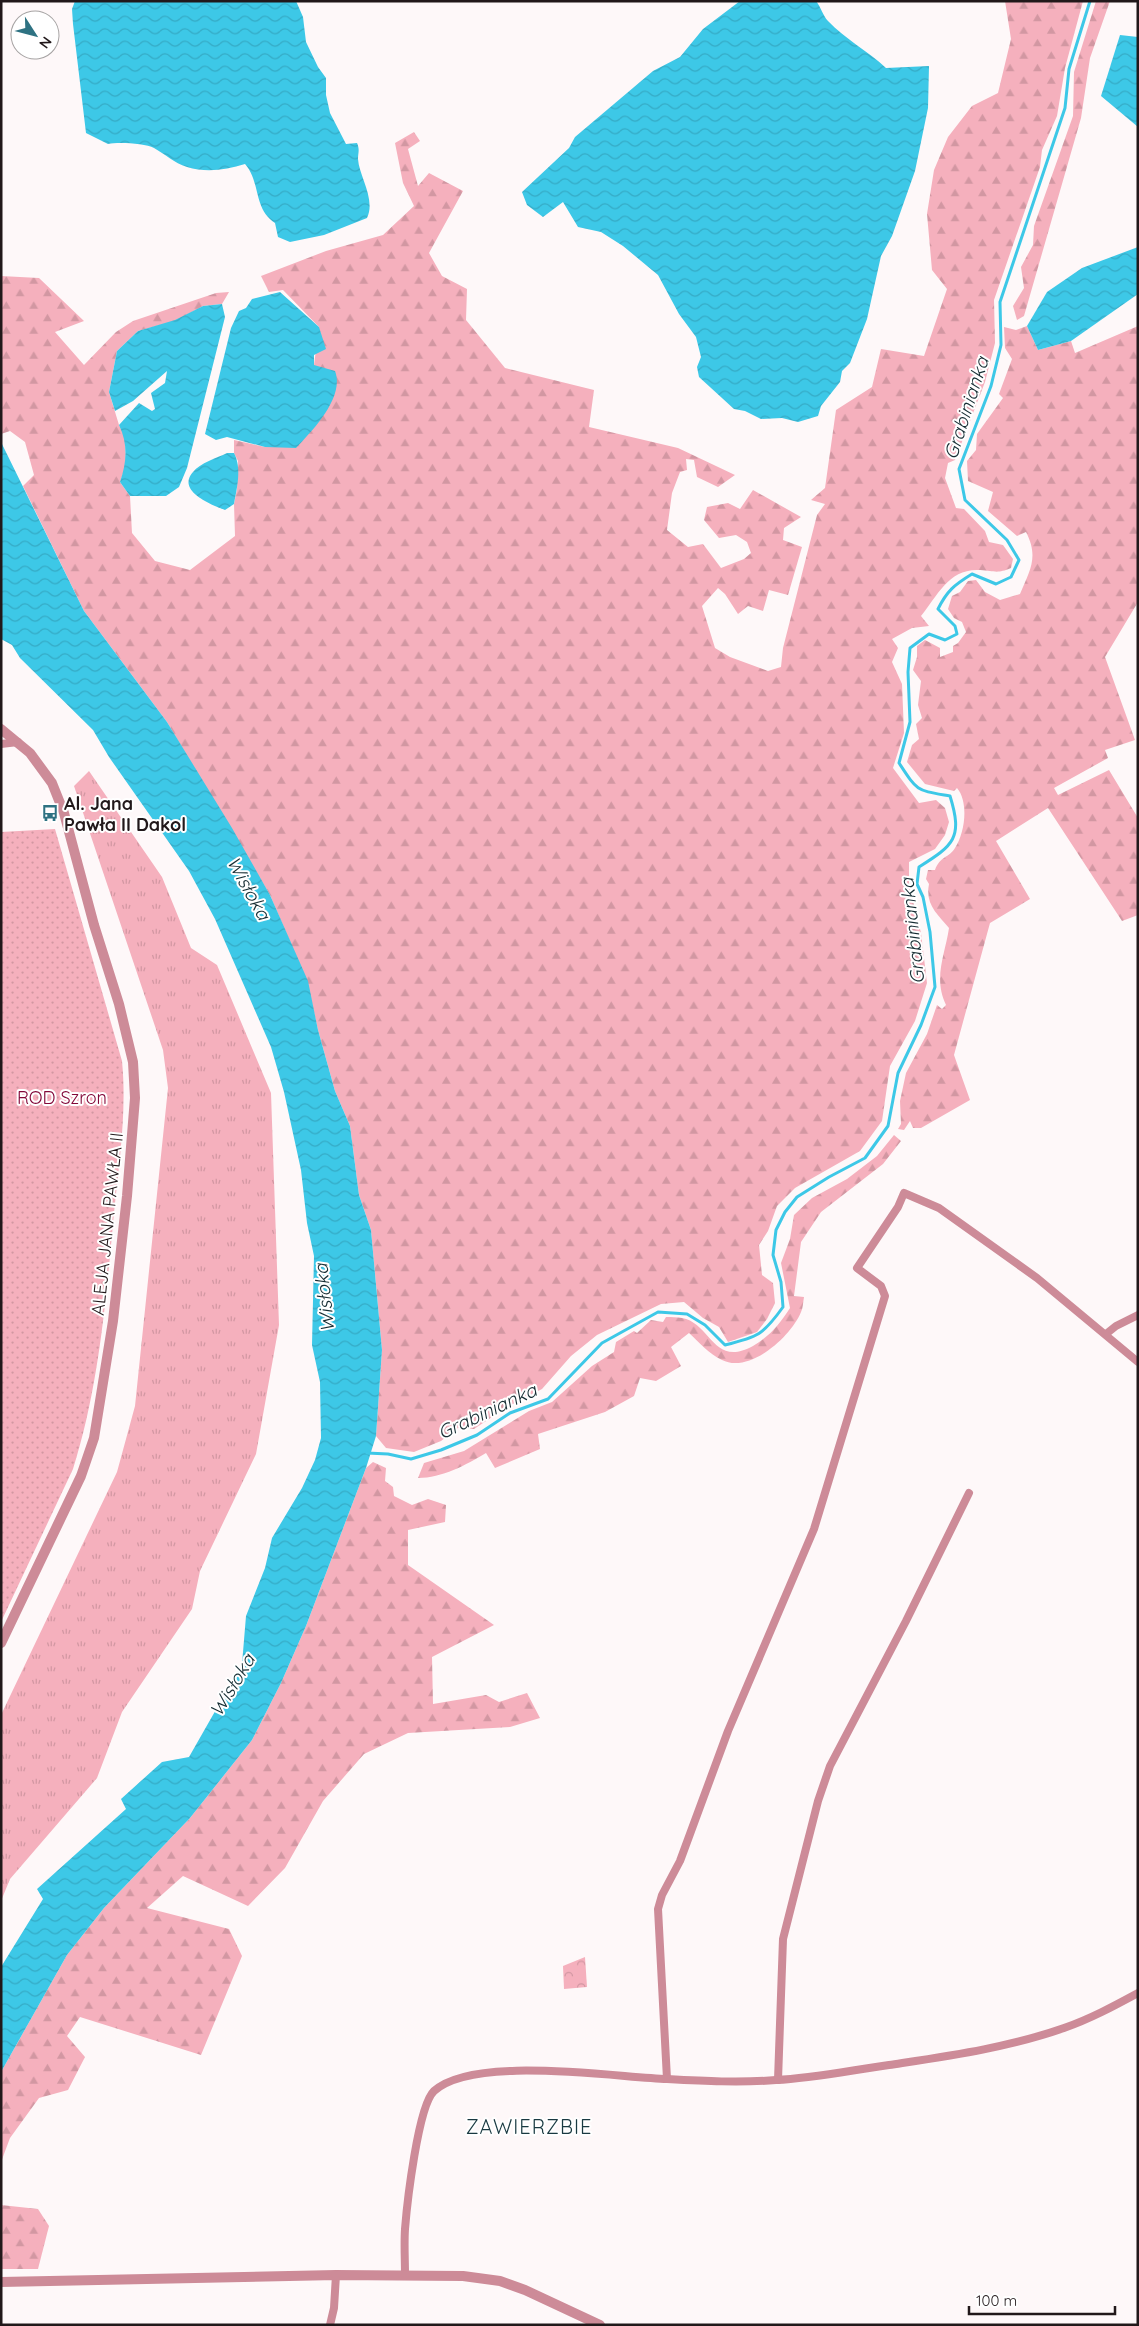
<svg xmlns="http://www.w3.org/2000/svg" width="1139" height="2326" font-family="Quicksand,sans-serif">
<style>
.grass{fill:url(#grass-tufts)}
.forest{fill:url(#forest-firs)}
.park{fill:url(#park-crowns)}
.garden{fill:url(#garden-dots)}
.water{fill:url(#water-waves)}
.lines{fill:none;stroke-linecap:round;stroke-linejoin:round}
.stream{stroke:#3dc8e7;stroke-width:3}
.minor{stroke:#cd8b98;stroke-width:8}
.tertiary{stroke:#cd8b98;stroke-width:10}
.labels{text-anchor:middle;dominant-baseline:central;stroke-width:4;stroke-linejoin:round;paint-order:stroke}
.poi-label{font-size:18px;font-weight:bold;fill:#21181a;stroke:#fff;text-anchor:start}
.park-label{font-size:18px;fill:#820839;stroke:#fff}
.street-label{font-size:18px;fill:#21181a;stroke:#fff}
.water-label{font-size:19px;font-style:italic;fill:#162d33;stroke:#fff}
.quarter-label{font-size:20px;letter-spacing:1px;fill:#193941;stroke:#fff}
</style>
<defs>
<pattern id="grass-tufts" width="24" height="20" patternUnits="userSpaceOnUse" patternTransform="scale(1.25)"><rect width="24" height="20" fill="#f5b0bd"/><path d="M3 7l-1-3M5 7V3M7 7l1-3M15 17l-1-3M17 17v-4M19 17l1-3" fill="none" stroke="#d297a2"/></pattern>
<pattern id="forest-firs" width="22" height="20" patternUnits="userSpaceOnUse" patternTransform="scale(1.25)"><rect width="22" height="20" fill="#f5b0bd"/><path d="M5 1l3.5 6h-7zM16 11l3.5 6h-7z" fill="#d297a2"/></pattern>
<pattern id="park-crowns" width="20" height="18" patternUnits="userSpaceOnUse" patternTransform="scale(1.25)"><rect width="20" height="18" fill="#f5b0bd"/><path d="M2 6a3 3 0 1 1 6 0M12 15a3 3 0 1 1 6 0" fill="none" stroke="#d297a2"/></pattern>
<pattern id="garden-dots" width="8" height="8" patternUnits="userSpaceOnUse" patternTransform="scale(1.25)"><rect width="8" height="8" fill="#f5b0bd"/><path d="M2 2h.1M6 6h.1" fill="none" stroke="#d297a2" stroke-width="1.8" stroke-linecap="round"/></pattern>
<pattern id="water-waves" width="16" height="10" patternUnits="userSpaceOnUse" patternTransform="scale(1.25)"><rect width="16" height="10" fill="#3dc8e7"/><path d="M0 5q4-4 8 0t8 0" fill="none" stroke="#35abc6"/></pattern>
</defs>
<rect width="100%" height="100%" fill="#fef8f9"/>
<path class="grass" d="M89,771L162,877L191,948L217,965L271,1093L279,1325L256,1454L200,1571L192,1609L122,1712L97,1778L10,1879L1,1901V1715L117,1472L135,1406L168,1088L163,1050L74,786Z"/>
<g class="forest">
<path d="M1005,1H1083L1065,68L1057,116L1042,150L1040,167L994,300L995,343L985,382L955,460L948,463L945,478L956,508L964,509L985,531L989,542L1003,545L1013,559L1011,568C997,574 995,571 980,570C949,568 938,595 921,616L929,626L912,628L892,639L898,648L892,662L902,684L904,733L893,768L919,803L936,800L945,808L949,822L945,835L935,849L909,862V885L921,933L927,983L915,1021L890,1066L882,1121L860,1151L795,1188L777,1206L768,1231L759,1245L762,1275L773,1283L775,1303L767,1319L757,1332L728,1342L719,1327L703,1318L684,1302L661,1304L597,1335L571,1356L542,1389L507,1407L474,1429L458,1428L441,1441L414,1452L386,1448L376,1436L382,1350L371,1230L359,1195L350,1126L335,1091L318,1030L307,981L270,895L167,722L84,611L23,486L34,475L25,442L10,431L1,434V276L39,278L84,321L55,332L84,365L116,332L133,321L216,293L229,292L222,304L203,306L175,321L138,331L117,351L109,392L119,425L125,437L126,465L120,482L130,496L132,533L155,561L190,570L235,536L234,504L237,489L238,461L234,453V440L265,447L314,365L319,327L283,290L269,292L261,276L326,251L383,235L414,206L403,183L395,143L414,132L420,141L408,149L418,186L429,173L463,191L429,253L442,276L467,289L466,320L505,368L594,390L589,427L678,448L735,475L718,487L697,477L694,460L686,459L687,470L680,472L672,493L667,530L688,547L703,544L721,568L744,559L751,553L747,542L736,535L719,538L704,520L707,507L728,503L740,509L753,490L801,517L784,528L783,540L802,547L788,595L769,590L763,611L748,606L738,614L725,594L718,588L702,606L715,648L730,657L768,671L781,667L783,648L817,515L825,504L811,500L825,488L836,410L872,387L881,349L924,356L947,289L932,270L927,214L934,170L948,137L972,106L998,93L1011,39Z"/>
<path d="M1096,1H1110L1090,58L1081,118L1024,316L1017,320L1013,306L1024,288L1021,267L1033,245L1034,226L1073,116L1074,72Z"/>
<path d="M1027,326L1038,350L1071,341L1075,353L1138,326V602L1105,657L1135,740L1105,750L1108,758L1054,788L1058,795L1109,770L1138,818V915L1122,921L1048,808L996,841L1030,899L990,923L954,1055L970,1100L921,1128H913L910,1121L904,1130L898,1129L901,1124L900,1101L906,1073L927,1034L937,1005L942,1009L946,1005C933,978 945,955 949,928C937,914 925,904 929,884L926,879L928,870H935C940,856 949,858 955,848C965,833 969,802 957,788L954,791L925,784L907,762L912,745L919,739L916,724L922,718L918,705L921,681L913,670L917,657V646L925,640L940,648V657L953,652V646L958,643L966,632L962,622L954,618L948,609L952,596L960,592L968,581L976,580L985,592L1000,600L1020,594C1030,570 1039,557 1026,532L1017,536L988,511L993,492L968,481L967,461L976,450L977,434L1003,398L999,394L1012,359L1005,348L1004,327L1016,330Z"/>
<path d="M894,1135L901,1141L883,1164L821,1212L801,1242L794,1296L804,1297C803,1302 803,1308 801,1312C791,1337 749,1374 722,1360C709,1354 699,1342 689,1333L671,1347L681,1366L656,1381L640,1378L634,1396L605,1412L538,1434L540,1449L495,1468L486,1453C466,1465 442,1478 418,1478L424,1463L464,1451L529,1411L552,1402L592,1366L614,1352L616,1342L634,1331L637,1333L651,1320L663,1322L666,1317C671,1317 677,1317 682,1318C711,1323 713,1368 753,1346C771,1335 779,1325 790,1308L781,1263L790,1239L794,1215L812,1198L847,1179L877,1156Z"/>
<path d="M373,1462L386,1468L385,1481L393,1487L394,1496L412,1505L428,1499L446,1505L445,1522L408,1530V1565L494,1625L432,1657L433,1704L486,1695L499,1702L527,1693L540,1718L510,1727L408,1733L364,1754L323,1801L285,1868L248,1906L183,1876L147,1908L229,1929L242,1956L201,2055L80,2017L67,2036L85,2057L68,2090L39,2098L10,2138L1,2162V2072L67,1955L104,1908L190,1818L252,1740L281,1683L306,1626L366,1468Z"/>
<path d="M1,2205L38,2209L49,2226L38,2269H1Z"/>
</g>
<path class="park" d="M585,1957L587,1987L564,1989L563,1966Z"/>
<path class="garden" d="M55,829L122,1061C127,1111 119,1164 114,1213C106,1299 99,1387 73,1469L1,1622V832Z"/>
<g class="water">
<path d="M75,1H296L303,17L306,42L318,67L326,78V95L330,113L346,144L357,143C360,150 358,153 358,159C359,176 376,199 367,218L324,235L290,242L278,237L275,223C253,209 261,182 245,164C226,170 206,173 187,167C174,163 165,154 154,148C145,143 117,142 108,144L86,133L73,24L72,9Z"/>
<path d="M740,1H816C821,7 823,16 828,21C845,39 868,51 886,68L929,66L928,108L915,171L892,236L881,256L867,319L850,363L842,371L840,382L821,406L818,416L798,422L782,418L761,419L745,411L734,409L699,377L697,367L701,357L696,337L679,314L658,275L623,246L601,232L578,227L563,202L543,217L527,205L522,192L569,148L575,137L653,71L680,57L703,29Z"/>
<path d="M1120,35L1138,37V127L1101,96Z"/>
<path d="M1138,247V294L1071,341L1038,350L1027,326L1047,292L1082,268Z"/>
<path d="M280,292L319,327L326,349L314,355V365L335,371C345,397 313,430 296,448L265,447L227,437L216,440L205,434L231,328L239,311L246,308L252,299Z"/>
<path d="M222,304L225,317L187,468L179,487L166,496H130L120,482C127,462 128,444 119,425L139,403L152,411L155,409L151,393L165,383L167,371L133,401L115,411L109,392L117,351L138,331L175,320L203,306Z"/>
<path d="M1,442L84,611L167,722L232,828L270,895L308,981L318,1030L335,1091L350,1126L359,1195L371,1230L382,1350L376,1436L366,1468L306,1626L281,1683L252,1740L190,1818L104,1908L67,1955L1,2072V1967L43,1899L37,1889L126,1809L121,1799L162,1762L189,1757L242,1664L246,1616L265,1568L272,1538L302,1488L315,1460L321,1438L320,1382L312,1345L314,1256L307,1223L301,1170L284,1092L271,1047L215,919L189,871L109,757L93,730L20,658L12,645L1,639Z"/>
<path d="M227,453H234C242,468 237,488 234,504L225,510C212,505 176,491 193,472C200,463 217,458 227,453Z"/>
</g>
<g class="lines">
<path class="stream" d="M367,1453L388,1454L411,1459L441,1450L477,1435L510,1413L548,1399L602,1343L658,1312L687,1314L705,1325L725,1345C758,1337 763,1335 783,1307L781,1282L773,1255L776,1230L785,1212L797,1197L829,1177L865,1158L888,1126L898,1073L921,1025L935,987L930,932L923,897L917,884L919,867C954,845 963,838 950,796C916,790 918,792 899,763L910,722L908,672L910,648L929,634L945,640L957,634L955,626L938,609C947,591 954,585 972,574L996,584L1011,577L1019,560L1007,540L965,500L959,469L991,386L1001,345L1000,302L1065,108L1069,69L1090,1"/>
<g class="minor">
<path d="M1,744L18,742"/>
<path d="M1106,1334L1116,1326L1138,1315"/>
<path d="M667,2079L658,1909L662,1895L680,1861L728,1731L814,1529L885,1296L881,1286L857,1268L898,1207L904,1193L939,1208L1037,1278L1138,1362"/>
<path d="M778,2080L783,1939L818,1801L830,1766L906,1621L969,1493"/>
<path d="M405,2275C405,2259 404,2244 405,2229C407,2204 418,2106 434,2091C473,2055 613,2077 667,2079C703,2081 740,2083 776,2080C814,2078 852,2070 889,2065C948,2056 1007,2048 1064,2028C1090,2019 1114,2006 1138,1993"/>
<path d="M330,2325L334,2308L336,2275"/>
</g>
<g class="tertiary">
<path d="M1,729L30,753L52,783L64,813L94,925L119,1004L133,1062L135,1098L127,1196L113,1321L94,1438L81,1476L1,1643"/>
<path d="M1,2282L336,2275L463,2276L500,2281L525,2290L600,2325"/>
</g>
</g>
<defs>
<g id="bus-bare" transform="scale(1.35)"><path d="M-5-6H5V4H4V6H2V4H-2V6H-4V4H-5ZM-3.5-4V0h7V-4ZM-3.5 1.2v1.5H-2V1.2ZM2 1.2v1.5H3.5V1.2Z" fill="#2e7282" stroke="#fff" stroke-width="2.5" paint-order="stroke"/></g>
</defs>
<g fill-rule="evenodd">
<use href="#bus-bare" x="50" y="813"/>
</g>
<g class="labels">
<g class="poi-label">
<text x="64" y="803">Al. Jana<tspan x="64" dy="21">Pawła II Dakol</tspan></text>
</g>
<g class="park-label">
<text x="62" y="1097">ROD Szron</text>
</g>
<g class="street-label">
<text transform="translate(107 1224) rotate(-84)">ALEJA JANA PAWŁA II</text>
</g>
<g class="water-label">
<text transform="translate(966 408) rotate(-72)">Grabinianka</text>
<text transform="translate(249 888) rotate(61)">Wisłoka</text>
<text transform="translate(912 931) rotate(-96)">Grabinianka</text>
<text transform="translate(324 1298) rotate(-96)">Wisłoka</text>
<text transform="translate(487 1411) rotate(-25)">Grabinianka</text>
<text transform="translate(232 1685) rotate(-59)">Wisłoka</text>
</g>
<g class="quarter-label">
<text x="529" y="2126">ZAWIERZBIE</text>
</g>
</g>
<rect width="1139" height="2326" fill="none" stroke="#21181a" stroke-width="5"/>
<g transform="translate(35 35) rotate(126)"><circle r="24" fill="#ffffff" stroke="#a6a3a3"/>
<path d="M0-4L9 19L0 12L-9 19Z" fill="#2e7282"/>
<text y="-8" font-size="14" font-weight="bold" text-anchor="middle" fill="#21181a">N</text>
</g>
<path d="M969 2306v8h146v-8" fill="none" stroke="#21181a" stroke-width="2.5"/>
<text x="976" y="2306" font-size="15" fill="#21181a" stroke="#ffffff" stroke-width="4" paint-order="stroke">100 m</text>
</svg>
